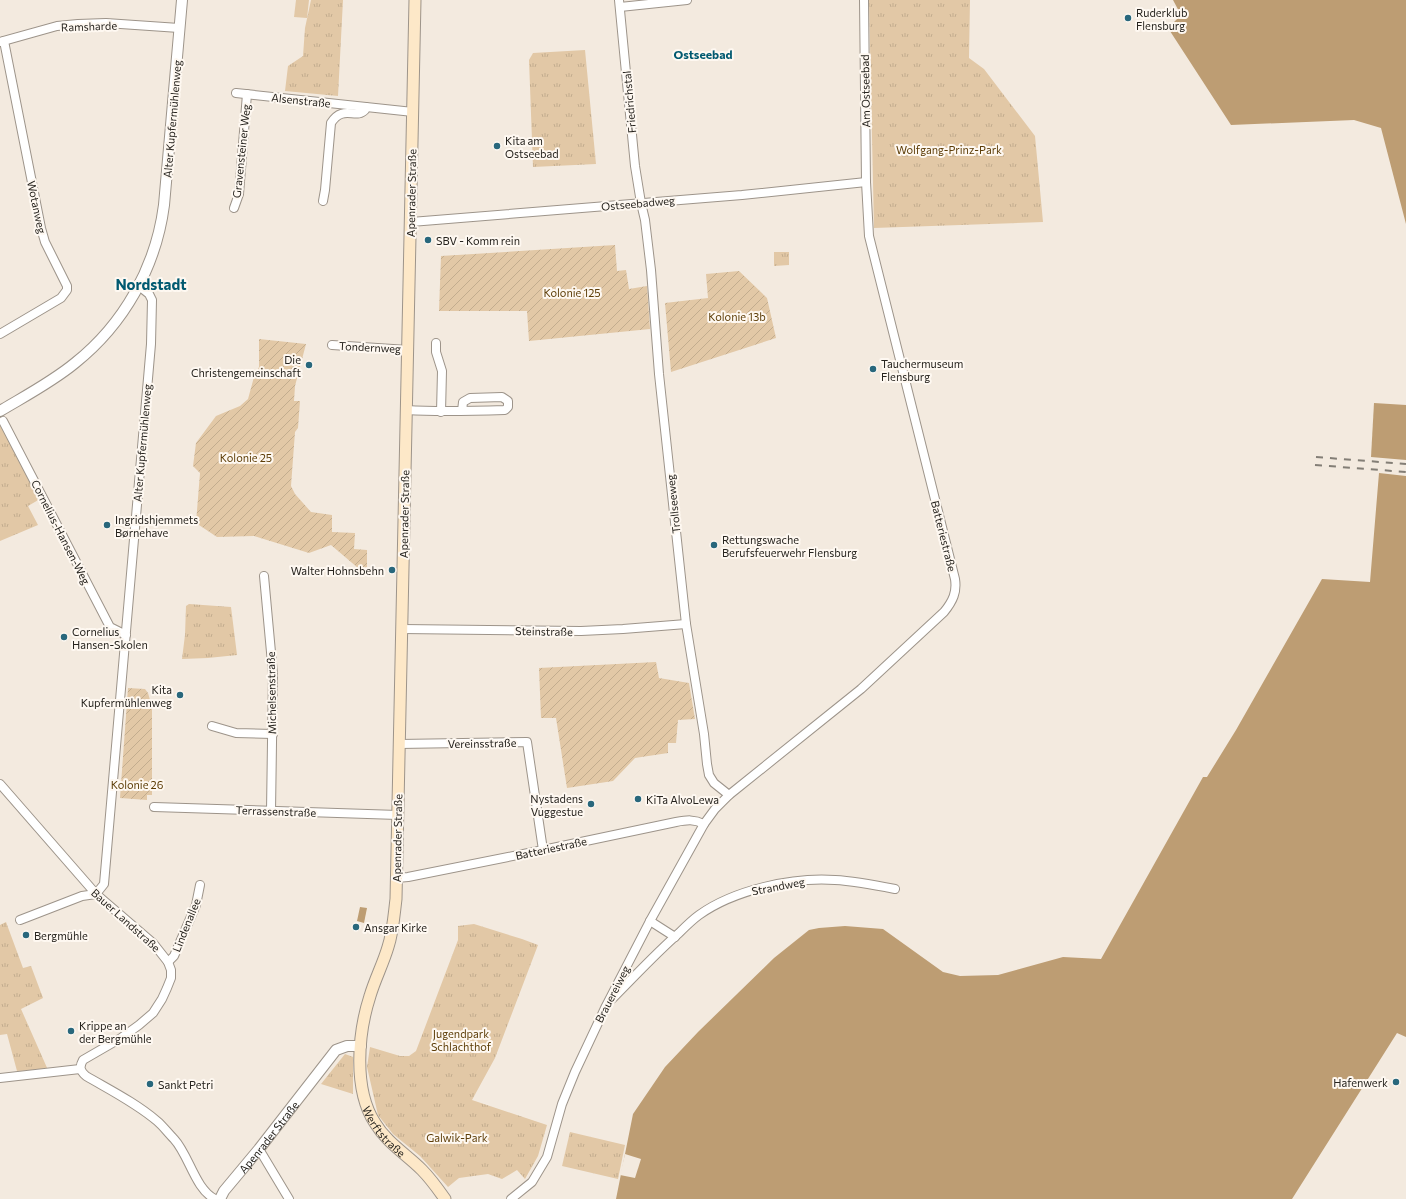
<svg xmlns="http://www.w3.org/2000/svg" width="1406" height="1199" font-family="Commissioner,sans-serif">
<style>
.grass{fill:url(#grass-tufts)}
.garden{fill:url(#garden-furrows)}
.pitch{fill:#e2c8a6}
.water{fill:#bd9d73}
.pier{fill:#f3eadf}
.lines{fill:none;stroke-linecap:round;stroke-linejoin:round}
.minor-casing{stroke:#9d948a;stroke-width:10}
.tertiary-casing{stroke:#9d948a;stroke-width:12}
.secondary-casing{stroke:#9d948a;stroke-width:13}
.minor{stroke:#fff;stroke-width:8}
.tertiary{stroke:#fff;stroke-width:10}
.secondary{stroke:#fde8c8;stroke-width:11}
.rail{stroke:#837e76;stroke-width:2;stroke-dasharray:7 7;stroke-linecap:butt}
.poi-dot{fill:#28677c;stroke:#fef8f1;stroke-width:1.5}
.labels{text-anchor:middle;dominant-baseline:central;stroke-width:4;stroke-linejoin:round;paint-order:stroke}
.poi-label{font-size:11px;fill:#26231e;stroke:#fef8f1;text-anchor:start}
.street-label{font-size:11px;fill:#26231e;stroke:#fef8f1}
.park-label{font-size:11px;fill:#5d3d07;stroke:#fef8f1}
.neighbourhood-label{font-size:12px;font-weight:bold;fill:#015970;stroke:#fef8f1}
.district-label{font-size:15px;font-weight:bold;fill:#015970;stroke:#fef8f1}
</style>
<defs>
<pattern id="grass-tufts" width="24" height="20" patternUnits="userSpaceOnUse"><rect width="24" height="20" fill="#e2c8a6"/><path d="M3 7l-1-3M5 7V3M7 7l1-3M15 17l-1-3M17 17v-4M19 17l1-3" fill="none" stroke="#c2ac8e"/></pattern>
<pattern id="garden-furrows" width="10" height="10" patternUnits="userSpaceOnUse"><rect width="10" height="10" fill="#e2c8a6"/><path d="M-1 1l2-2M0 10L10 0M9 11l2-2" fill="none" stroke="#c2ac8e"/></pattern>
</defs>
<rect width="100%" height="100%" fill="#f3eadf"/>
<g class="grass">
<path d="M311,0H343L338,96L285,91L288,66L303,56L305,28Z"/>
<path d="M869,0H970L969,58L984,69L1035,136L1043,222L874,228Z"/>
<path d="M585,50L596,164L533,167L529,60L533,53Z"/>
<path d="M774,252H789V265L774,266Z"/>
<path d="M0,422L40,499L28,506L38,525L0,541Z"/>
<path d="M189,604L231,607L237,655L208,658L182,659L185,635L186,606Z"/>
<path d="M6,922L23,968L31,966L43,998L21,1009L48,1070L17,1071L7,1034L0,1035V925Z"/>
<path d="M474,924L522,939L538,945L495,1058L472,1100L547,1125L538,1156L525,1179L517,1170L502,1179L488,1174L459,1178L448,1187L420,1156L393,1134L378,1115L367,1067L370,1047L400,1056H409L416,1051L458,940V926Z"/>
<path d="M345,1054L353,1057V1094L321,1084Z"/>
<path d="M570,1132L625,1145L618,1179L562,1166Z"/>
</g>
<g class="garden">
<path d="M615,245L617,271L626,270L629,289L647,286L650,329L529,341L527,311H439L441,256Z"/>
<path d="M739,271L767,298L776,338L671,372L665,303L708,298L706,274Z"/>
<path d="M259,339L306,344L295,386L294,401H300L298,428L295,432L291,486L295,494L311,512L332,515V532L355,533L354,549L367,550V567L358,568L331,545L309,553L254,536L217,537L196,523L200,473L193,466L196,443L216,416L240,406L248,399L254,377L259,367Z"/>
<path d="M656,662L659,678L689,683L695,719L678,720L676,743H668V753L635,758L613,781L567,788L556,718H541L539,668Z"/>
<path d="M128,688L145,689L148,693L152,707V795H147V800L120,798Z"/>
</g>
<path class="pitch" d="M296,0H309L307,18L294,17Z"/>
<g class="water">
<path d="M1173,0H1406V224L1381,128L1354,120L1231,125L1168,28L1181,15Z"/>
<path d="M1374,403L1406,405V460L1371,457Z"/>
<path d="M1379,473L1406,476V1037L1397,1033L1292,1199H616L633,1114L665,1067L698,1032L774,958L809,930L819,928L845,926L883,929L943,972L960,976L998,975L1063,957L1101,959L1203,777H1207L1236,730L1322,579L1370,582Z"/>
<path d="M360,907L367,908L364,923L357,921Z"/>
</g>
<path class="pier" d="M625,1154L641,1159L635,1178L620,1175Z"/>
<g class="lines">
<g class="minor-casing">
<g id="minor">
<path d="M619,0L635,166L641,203L645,220L651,270L659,374L686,624L704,734L707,764L709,775L714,783L729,795"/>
<path d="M620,7L687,0"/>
<path d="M0,42L57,26L78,24L106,23L179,28"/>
<path d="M236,93L413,112"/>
<path d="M323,201L325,190L331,123C343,104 356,120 365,110L366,107"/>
<path d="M234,208L239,194L247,94"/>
<path d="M411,222L742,195L866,182"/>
<path d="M0,334L61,298L67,290V286L45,242L41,228L4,41"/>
<path d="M436,343V352L442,371L441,412"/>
<path d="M332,345L408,350"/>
<path d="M407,410C439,412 472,411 505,410L508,407V401L502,397L470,398L463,402L462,411"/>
<path d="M3,421L110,627L126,635"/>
<path d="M264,576L273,674L271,811"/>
<path d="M402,629L581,631L623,629L686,624"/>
<path d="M212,726L236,733L273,734"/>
<path d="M399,744L527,742L543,850"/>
<path d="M0,784L96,894L153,943L168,962L171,970V978L167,988L162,999L153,1013L139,1025L121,1038L83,1060C79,1067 80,1071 86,1076C110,1090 136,1103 157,1121C163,1126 168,1133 174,1139C189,1155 195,1189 215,1199"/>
<path d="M154,807L398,815"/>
<path d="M397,878L408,877L543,850L676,822C687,820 694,819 704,824"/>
<path d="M96,894L104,884L151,344L152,300L149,294L139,286"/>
<path d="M20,920L82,896L96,894"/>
<path d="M650,921L675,937"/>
<path d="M168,962L174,956L196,905L200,885"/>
<path d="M612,999C634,977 655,954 679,933C685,927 692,920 699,915C734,890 792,877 835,880C855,881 875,885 895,889"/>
<path d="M0,1078L80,1069"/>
<path d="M259,1149L289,1199"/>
<path d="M511,1199L532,1182L547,1157L562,1104L575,1072L606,1006L650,921L704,824L715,809L729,795L861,689L944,612C953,601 957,592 955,579L869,236L866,182L864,0"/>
</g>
</g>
<g class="tertiary-casing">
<g id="tertiary">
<path d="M0,411C25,396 52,382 75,363C124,324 156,267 164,205L182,0"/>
<path id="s1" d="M220,1199L224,1191L259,1149L336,1050L347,1046H361"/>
</g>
</g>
<g class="secondary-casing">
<g id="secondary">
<path id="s2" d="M415,0L396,899C394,915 393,932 388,947C383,964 375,979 370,996C358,1033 353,1089 375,1123C387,1143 406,1154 422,1170C431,1179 438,1189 445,1199"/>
</g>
</g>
<use href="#minor" class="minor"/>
<use href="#tertiary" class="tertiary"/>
<use href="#secondary" class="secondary"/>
<g class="rail">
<path d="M1316,457L1406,464"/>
<path d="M1315,465L1406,472"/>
</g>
</g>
<g class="poi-dot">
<circle cx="1128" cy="18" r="4"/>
<circle cx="497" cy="146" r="4"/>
<circle cx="428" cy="240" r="4"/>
<circle cx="309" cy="365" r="4"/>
<circle cx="873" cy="369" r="4"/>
<circle cx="107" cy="525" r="4"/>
<circle cx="714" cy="545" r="4"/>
<circle cx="392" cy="570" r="4"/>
<circle cx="64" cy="637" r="4"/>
<circle cx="180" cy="695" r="4"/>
<circle cx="638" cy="799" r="4"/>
<circle cx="591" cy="804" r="4"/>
<circle cx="356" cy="927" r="4"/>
<circle cx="26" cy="935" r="4"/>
<circle cx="71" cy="1031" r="4"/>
<circle cx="1396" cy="1082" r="4"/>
<circle cx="150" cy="1084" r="4"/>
</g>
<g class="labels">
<g class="poi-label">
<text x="1136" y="12">Ruderklub<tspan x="1136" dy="13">Flensburg</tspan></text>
<text x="505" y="140">Kita am<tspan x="505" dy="13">Ostseebad</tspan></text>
<text x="436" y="240">SBV - Komm rein</text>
<text x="301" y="359" text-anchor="end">Die<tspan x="301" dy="13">Christengemeinschaft</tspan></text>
<text x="881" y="363">Tauchermuseum<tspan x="881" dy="13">Flensburg</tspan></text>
<text x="115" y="519">Ingridshjemmets<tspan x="115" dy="13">Børnehave</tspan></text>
<text x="722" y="539">Rettungswache<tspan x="722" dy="13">Berufsfeuerwehr Flensburg</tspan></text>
<text x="384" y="570" text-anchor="end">Walter Hohnsbehn</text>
<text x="72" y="631">Cornelius<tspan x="72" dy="13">Hansen-Skolen</tspan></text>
<text x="172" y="689" text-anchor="end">Kita<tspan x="172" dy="13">Kupfermühlenweg</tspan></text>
<text x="583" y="798" text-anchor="end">Nystadens<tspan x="583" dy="13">Vuggestue</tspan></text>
<text x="646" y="799">KiTa AlvoLewa</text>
<text x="364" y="927">Ansgar Kirke</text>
<text x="34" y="935">Bergmühle</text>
<text x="79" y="1025">Krippe an<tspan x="79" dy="13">der Bergmühle</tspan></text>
<text x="1388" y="1082" text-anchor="end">Hafenwerk</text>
<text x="158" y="1084">Sankt Petri</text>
</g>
<g class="street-label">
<text transform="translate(89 26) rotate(-2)">Ramsharde</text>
<text transform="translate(865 91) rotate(-91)">Am Ostseebad</text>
<text transform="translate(301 100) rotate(6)">Alsenstraße</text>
<text transform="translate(629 102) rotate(-95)">Friedrichstal</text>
<text transform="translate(172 119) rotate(-85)">Alter Kupfermühlenweg</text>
<text transform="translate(241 151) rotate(-84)">Gravensteiner Weg</text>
<text transform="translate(411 193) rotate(-89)">Apenrader Straße</text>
<text transform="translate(638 203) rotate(-5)">Ostseebadweg</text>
<text transform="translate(37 207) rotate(78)">Wotanweg</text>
<text transform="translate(370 347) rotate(3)">Tondernweg</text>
<text transform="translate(142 443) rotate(-85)">Alter Kupfermühlenweg</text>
<text transform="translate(673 504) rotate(-96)">Trollseeweg</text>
<text transform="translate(404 514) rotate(-89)">Apenrader Straße</text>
<text transform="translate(61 532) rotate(63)">Cornelius-Hansen-Weg</text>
<text transform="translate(944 536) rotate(76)">Batteriestraße</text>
<text transform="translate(544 631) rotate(1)">Steinstraße</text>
<text transform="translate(271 693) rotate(-91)">Michelsenstraße</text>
<text transform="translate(482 743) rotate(-1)">Vereinsstraße</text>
<text transform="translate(276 811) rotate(2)">Terrassenstraße</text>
<text transform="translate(397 838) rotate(-89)">Apenrader Straße</text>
<text transform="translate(551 848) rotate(-12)">Batteriestraße</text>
<text transform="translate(778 886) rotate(-11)">Strandweg</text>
<text transform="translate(126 920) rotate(42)">Bauer Landstraße</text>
<text transform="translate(186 925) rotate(-68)">Lindenallee</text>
<text transform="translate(612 994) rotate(-63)">Brauereiweg</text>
<text stroke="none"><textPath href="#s2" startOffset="1143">Werftstraße</textPath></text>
<text stroke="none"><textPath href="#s1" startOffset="79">Apenrader Straße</textPath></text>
</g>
<g class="park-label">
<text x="949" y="149">Wolfgang-Prinz-Park</text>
<text x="572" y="292">Kolonie 125</text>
<text x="737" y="316">Kolonie 13b</text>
<text x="246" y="457">Kolonie 25</text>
<text x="137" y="784">Kolonie 26</text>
<text x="461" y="1033">Jugendpark<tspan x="461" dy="13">Schlachthof</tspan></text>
<text x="457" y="1137">Galwik-Park</text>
</g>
<g class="neighbourhood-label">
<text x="703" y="54">Ostseebad</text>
</g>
<g class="district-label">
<text x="151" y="284">Nordstadt</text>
</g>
</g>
</svg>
